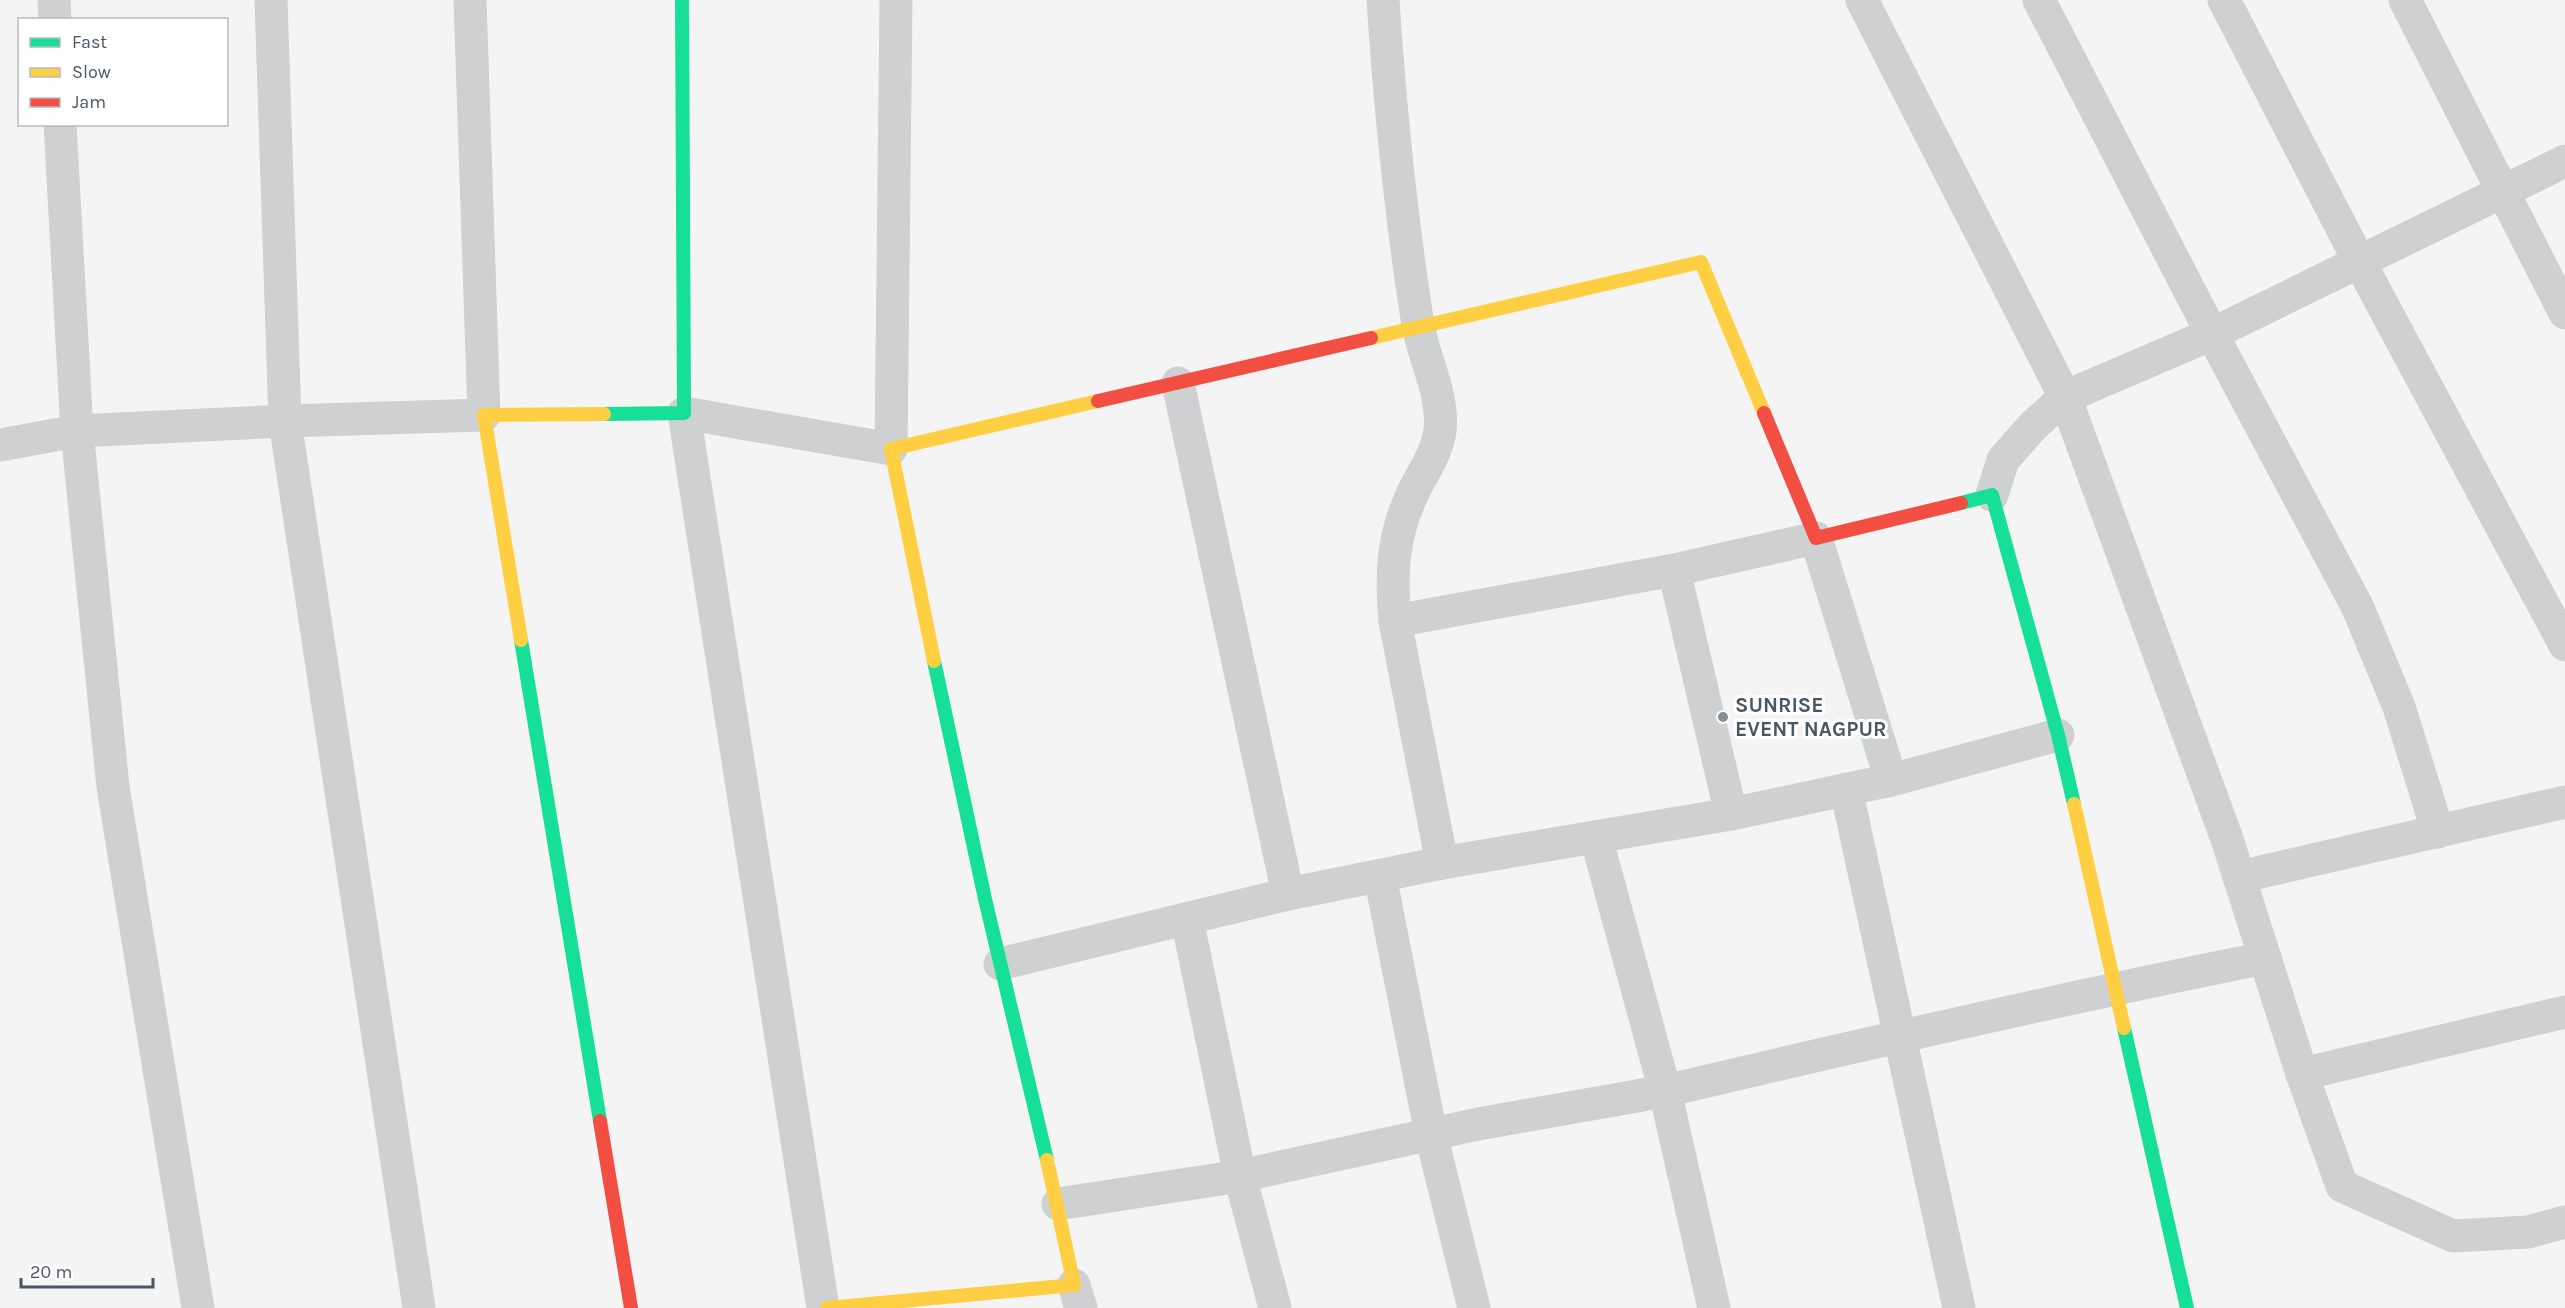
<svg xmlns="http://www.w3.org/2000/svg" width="2565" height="1308" font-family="Karla,sans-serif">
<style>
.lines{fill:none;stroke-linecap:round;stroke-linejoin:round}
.street{stroke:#ced0d2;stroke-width:33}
.fast{stroke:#16e098;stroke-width:14}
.slow{stroke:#ffcf43;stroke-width:14}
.jam{stroke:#f24e42;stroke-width:14}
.poi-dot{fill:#868d94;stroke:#fff;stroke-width:2}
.labels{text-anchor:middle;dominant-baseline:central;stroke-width:6;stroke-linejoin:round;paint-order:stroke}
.poi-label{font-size:21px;font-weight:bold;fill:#4a5661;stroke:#fff;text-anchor:start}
</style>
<rect width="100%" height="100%" fill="#f4f4f4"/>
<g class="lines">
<g class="street">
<path d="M54,0L55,20"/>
<path d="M1383,0C1390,108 1401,217 1418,325C1424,360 1444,394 1440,431C1436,457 1421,474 1411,497C1392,539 1391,576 1395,621L1442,863"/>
<path d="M1862,0L2065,397L2227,839L2302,1074L2565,1012"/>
<path d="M2039,0L2212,334L2358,608L2399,707L2438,832"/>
<path d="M2224,0L2359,261L2565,645"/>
<path d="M2405,0L2565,313"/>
<path d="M60,124L77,431L113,787L198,1308"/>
<path d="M1178,383L1288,894"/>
<path d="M0,445L77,431L285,421L271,0"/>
<path d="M1992,495L2003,460L2033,426L2065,397L2212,334L2565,161"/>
<path d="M1674,570L1731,814"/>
<path d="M1395,621L1674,570L1816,538L1891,780"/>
<path d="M1846,789L1959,1308"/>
<path d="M1380,876L1431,1134L1474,1308"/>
<path d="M2239,877L2565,802"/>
<path d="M1187,919L1240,1176L1275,1308"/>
<path d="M1000,964L1288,894L1442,863L1731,814L1891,780L2058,735"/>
<path d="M2302,1074L2342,1186L2453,1236L2528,1232L2565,1222"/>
<path d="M1058,1204L1240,1176L1478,1124L1665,1091L1596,837"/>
<path d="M1074,1285L1081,1308"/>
<path d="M419,1308L285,421L484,415L470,0"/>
<path d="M823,1308L684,413L891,449L896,0"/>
<path d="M1714,1308L1665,1091C1864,1044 2064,998 2265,958"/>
</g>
<g class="fast">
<path d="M604,414L684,413L682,0"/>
<path d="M1961,503L1992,495L2058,735L2074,804"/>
<path d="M521,640L600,1121"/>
<path d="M934,661L985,899L1047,1160"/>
<path d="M2124,1028L2187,1308"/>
</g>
<g class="slow">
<path d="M1371,338L1701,262L1764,413"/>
<path d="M521,640L484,415L604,414"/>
<path d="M934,661L891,449L1098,401"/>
<path d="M2074,804L2124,1028"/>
<path d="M827,1308L1074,1285L1047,1160"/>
</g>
<g class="jam">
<path d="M1098,401L1371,338"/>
<path d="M1764,413L1816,538L1961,503"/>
<path d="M600,1121L631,1308"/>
</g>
</g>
<circle class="poi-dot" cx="1723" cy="717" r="6"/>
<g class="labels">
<g class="poi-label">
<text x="1735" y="705">SUNRISE<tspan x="1735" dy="24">EVENT NAGPUR</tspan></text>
</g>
</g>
<rect x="18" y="18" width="210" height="108" fill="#ffffff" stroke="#b7bbc0" stroke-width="1.5"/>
<rect x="30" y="38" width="30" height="9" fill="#16e098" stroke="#b7bbc0" stroke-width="1.5"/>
<text x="72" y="48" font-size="18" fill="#4a5661">Fast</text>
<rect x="30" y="68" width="30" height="9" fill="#ffcf43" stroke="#b7bbc0" stroke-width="1.5"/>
<text x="72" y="78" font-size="18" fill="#4a5661">Slow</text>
<rect x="30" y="98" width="30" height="9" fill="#f24e42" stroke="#b7bbc0" stroke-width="1.5"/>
<text x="72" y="108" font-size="18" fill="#4a5661">Jam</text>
<path d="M21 1278v9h132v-9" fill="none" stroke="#4a5661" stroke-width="3"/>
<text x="30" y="1278" font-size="18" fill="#4a5661" stroke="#ffffff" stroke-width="4.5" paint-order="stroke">20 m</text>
</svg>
